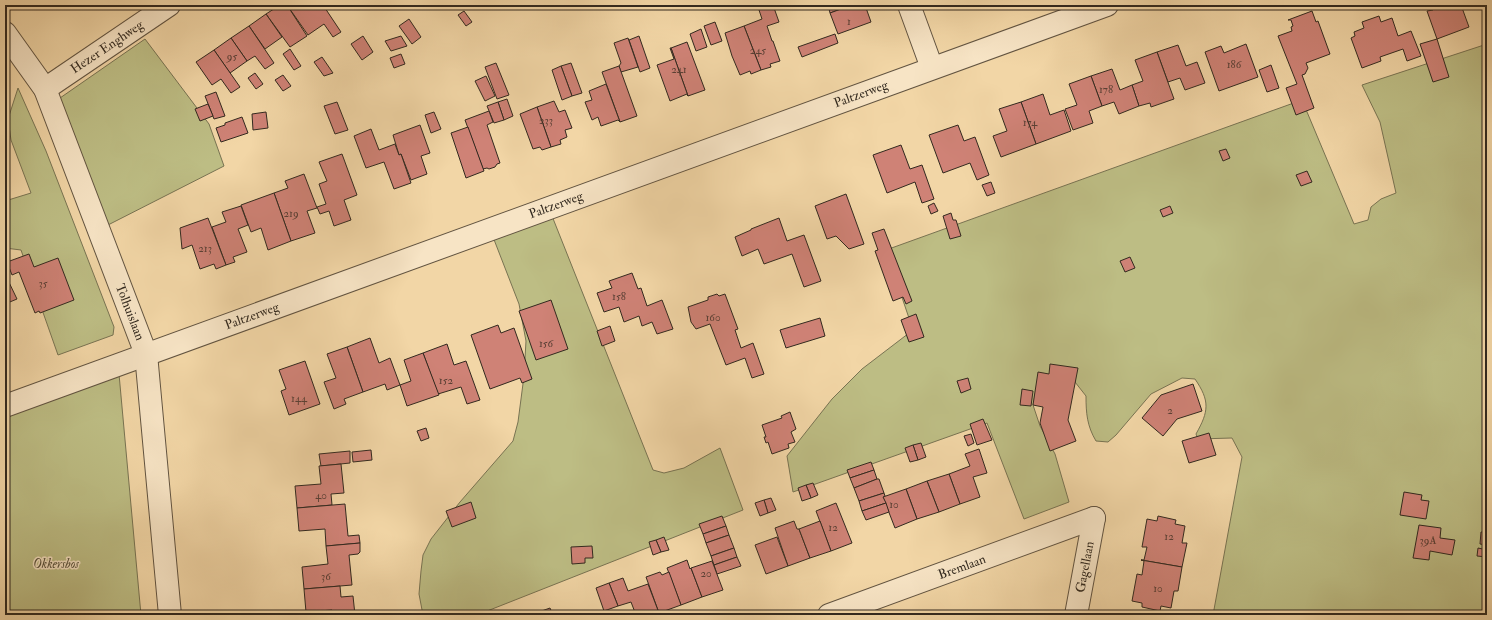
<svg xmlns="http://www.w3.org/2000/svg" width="1492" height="620" font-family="'IM FELL Double Pica',serif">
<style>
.green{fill:#bdbd84;stroke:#787352}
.building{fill:#cf8276;stroke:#32291f}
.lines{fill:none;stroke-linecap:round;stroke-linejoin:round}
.minor-casing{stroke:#625441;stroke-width:24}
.minor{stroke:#f7e4c5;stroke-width:22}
.labels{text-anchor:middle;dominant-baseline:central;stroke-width:3;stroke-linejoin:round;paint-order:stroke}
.number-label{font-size:11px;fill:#593f35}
.street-label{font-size:13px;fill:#32291f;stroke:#f7e4c5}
.park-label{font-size:13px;font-style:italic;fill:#554e38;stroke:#f7e4c5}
</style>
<rect width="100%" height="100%" fill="#f2d6a6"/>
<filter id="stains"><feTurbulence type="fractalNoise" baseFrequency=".005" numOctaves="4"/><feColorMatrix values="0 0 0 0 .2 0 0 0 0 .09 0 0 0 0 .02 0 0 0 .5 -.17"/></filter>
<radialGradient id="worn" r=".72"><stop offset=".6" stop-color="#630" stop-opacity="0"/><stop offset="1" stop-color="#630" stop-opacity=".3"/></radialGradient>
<g class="green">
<path d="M145,39L209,124L224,166L106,226L60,98Z"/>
<path d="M1487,44V615H1213L1242,457L1232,438L1198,439L1196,434C1209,411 1210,401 1195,379L1182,378L1151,394L1116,435L1108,442L1096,441C1087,426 1086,413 1086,396L1075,382L1036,390L1033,405L1040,426L1055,454L1069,502L1024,519L987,423L793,492L787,456L832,399L862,369L913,330L886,250L1302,100L1354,224L1368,220L1371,207L1381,199L1396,193L1380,122L1362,85Z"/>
<path d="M18,88L46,151L114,327L113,335L58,355L21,250L5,248V201L31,193L11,140L8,119Z"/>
<path d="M552,216L653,470L664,473L684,468L720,448L743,510L477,615H423L419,594L421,571L423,555L431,539L460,502L513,441L518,422L524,376L526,341L519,304L493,237Z"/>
<path d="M119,374L141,615H5V414Z"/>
</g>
<g class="building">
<path d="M280,5H287L307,36L290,47L266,14Z"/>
<path d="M287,5H323L341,32L333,37L324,24L308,35Z"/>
<path d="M764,5H773L779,22L767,26L772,41H773L780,61L770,64L771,67L761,70L744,26L762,19L758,7Z"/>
<path d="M828,5H852L830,13Z"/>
<path d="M852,5H865L871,22L838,34L830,13Z"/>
<path d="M1431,5H1461L1469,27L1437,39L1427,11L1433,10Z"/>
<path d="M464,11L472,22L466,26L458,15Z"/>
<path d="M1312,11L1316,22L1318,21L1330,54L1306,63L1308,68L1305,74L1302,75L1314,108L1296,115L1286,88L1297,84L1278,36L1292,31L1291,27L1293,26L1291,20H1288Z"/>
<path d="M266,14L282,37L265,49L249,26Z"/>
<path d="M1379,16L1381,22L1392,18L1398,36L1411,31L1421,56L1407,61L1403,49L1380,57L1381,61L1362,68L1351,38L1355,36L1354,32L1364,28L1362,22Z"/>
<path d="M409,19L421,37L412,44L399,26Z"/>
<path d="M715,22L722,41L711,45L704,26Z"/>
<path d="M249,26L274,63L265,69L255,56L247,61L231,38Z"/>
<path d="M744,26L761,70L751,74L750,71L740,75L732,56L725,33Z"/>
<path d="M701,29L707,47L696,51L690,34Z"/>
<path d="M835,34L838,43L802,57L798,47Z"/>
<path d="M363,36L373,52L362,60L351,44Z"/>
<path d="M401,36L407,46L391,51L385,41Z"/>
<path d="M639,36L650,68L640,72L629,40Z"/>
<path d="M231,38L247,61L230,73L214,50Z"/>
<path d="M628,38L638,67L621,72L619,66L621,63L614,43Z"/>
<path d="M1437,39L1449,77L1433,82L1420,44Z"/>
<path d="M687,42L705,90L688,96L671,48Z"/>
<path d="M1246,44L1258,77L1219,91L1205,52L1221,46L1224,53Z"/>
<path d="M1178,45L1186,66L1197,62L1205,83L1185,90L1180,78L1168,82L1157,52Z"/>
<path d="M670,48H671L688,96L687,94L670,101L657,65L674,59Z"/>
<path d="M290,49L301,66L294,70L283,54Z"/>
<path d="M214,50L240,87L231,93L221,79L212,85L196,62Z"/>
<path d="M1157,52L1174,99L1151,107L1150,103L1139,106L1132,85L1143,81L1135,60Z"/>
<path d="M401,54L405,64L394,68L390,58Z"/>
<path d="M322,57L333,73L324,76L314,62Z"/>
<path d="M496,63L509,95L497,99L485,67Z"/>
<path d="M571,63L582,93L572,96L561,66Z"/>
<path d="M1271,65L1279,88L1267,92L1259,70Z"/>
<path d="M561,66L572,96L562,100L552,70Z"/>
<path d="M619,66L637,116L620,122L602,72Z"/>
<path d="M1112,69L1120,90L1132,85L1139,106L1119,114L1114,102L1102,106L1091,76Z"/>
<path d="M255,73L263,84L256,89L248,78Z"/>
<path d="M283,75L291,86L283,91L275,80Z"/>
<path d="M486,76L495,96L485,101L475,81Z"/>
<path d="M1091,76L1102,106L1089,111L1093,123L1073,130L1065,109L1077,105L1069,84Z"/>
<path d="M606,84L620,122L618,120L601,126L598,117L592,120L585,102L592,100L589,91Z"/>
<path d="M216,92L225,116L214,119L205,96Z"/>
<path d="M1043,94L1050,115L1064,110L1071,131L1036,144L1021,102Z"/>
<path d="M507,99L513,116L504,120L498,102Z"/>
<path d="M554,101L559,112L565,110L572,128L565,130L567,137L560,140L561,144L551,147L537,107Z"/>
<path d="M337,102L348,130L335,134L324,106Z"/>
<path d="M498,102L504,120L494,123L487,106Z"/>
<path d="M1021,102L1036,144L1001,157L993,136L1007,131L999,109Z"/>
<path d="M208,104L213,116L200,121L195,109Z"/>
<path d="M537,107L551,147L542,150L540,147L533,149L520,114Z"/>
<path d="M489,111L493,122L487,125L500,163L497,164L495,167L489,169L487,168L483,169L465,120Z"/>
<path d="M266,112L268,128L253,130L252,114Z"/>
<path d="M434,112L441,129L431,133L425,115Z"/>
<path d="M242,117L248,133L221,142L216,128L225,125V123Z"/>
<path d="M420,125L430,153L421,156L427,174L411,180L401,154L399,155L393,135Z"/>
<path d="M958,125L964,141L975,137L989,175L977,180L970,163L943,173L929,135Z"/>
<path d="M468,127L484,171L466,178L451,133Z"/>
<path d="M371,129L379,150L395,144L399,155L401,154L411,183L394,189L384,162L366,168L354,136Z"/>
<path d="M901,145L910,169L922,165L934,199L922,203L915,182L887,193L873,155Z"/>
<path d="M1226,149L1230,158L1223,161L1219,151Z"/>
<path d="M342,154L357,195L344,200L351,220L334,226L329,211L320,214L317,207L326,204L319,184L327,181L319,162Z"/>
<path d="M1307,171L1312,182L1301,186L1296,175Z"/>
<path d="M304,174L317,208L307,211L315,233L291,241L274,193L288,188L285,181Z"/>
<path d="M991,182L995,193L987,196L982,185Z"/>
<path d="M274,193L291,241L268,250L261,228L251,232L241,205Z"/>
<path d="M846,194L864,244L849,249L836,236L827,239L815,206Z"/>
<path d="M934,203L938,211L931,214L928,206Z"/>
<path d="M241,206L248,225L238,229L247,252L233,257L235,262L226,265L212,227L226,222L222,212Z"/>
<path d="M1170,206L1173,213L1163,217L1160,210Z"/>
<path d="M951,213L953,220H956L961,236L950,239L943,216Z"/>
<path d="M208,218L226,265L216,269L214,264L200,269L192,245L182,249L180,228Z"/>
<path d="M779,218L787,241L804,235L821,281L804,287L792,254L764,264L758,249L742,256L735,237L751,230V229Z"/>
<path d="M884,229L912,301L906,304L903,297L893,301L875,251L878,250L872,233Z"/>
<path d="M29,254L34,267L58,258L74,300L40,313L39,311L35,313L19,272L12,275L7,262Z"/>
<path d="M1130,257L1135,268L1125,272L1120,261Z"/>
<path d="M632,273L638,289L641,288L647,306L662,300L673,329L657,334L652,322L642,326L639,316L624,322L619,307L604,312L597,293L612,288L609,281Z"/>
<path d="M5,274L17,299L5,304Z"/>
<path d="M717,294L719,296L725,294L738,329L735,330L741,348L753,343L764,374L752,378L745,358L726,365L710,324L696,329L691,322L688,307L708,300V297Z"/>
<path d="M551,300L568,349L536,360L519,311Z"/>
<path d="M916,314L924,337L909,342L901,320Z"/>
<path d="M820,318L825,336L786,348L780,330Z"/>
<path d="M498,325L501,333L514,328L532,379L522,383L520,378L490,389L471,335Z"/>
<path d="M610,326L615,341L602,346L597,331Z"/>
<path d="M370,338L379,363L390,358L400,385L387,390L385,384L363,392L347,347Z"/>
<path d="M447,344L454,365L466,361L480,400L467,404L461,387L438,394L423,353Z"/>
<path d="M347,347L363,392L344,399L346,404L334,409L324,382L336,378L327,354Z"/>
<path d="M423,353L439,395L407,406L400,385L411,381L404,360Z"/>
<path d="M305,361L320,404L289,415L281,391L286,389L279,370Z"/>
<path d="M1050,364L1078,368L1068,420L1076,441L1050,451L1040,423L1043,407L1033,405L1038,372L1049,374Z"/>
<path d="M968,378L971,389L961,393L957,381Z"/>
<path d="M1193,384L1202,411L1177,419L1163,436L1142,418L1161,395Z"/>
<path d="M1022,389L1033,391L1031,406L1020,405Z"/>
<path d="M790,412L796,429L791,432L795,442L788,444L789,448L772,454L768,442L766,443L764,437H766L762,425L782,418L781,416Z"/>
<path d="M983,419L992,440L977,445L970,424Z"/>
<path d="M426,428L429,438L421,441L417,431Z"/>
<path d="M1209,433L1216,455L1189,463L1182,441Z"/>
<path d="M971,434L974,443L968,446L964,436Z"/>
<path d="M921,443L926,457L918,460L913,445Z"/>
<path d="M913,445L918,460L910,462L905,448Z"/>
<path d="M979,449L987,473L973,477L980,497L960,504L949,474L970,466L965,454Z"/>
<path d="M371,450L372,460L353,462L352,452Z"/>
<path d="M350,451V463L321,466L319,454Z"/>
<path d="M871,462L874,470L850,478L847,470Z"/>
<path d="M341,464L344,493L331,494L332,505L297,508L295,486L321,484L319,466Z"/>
<path d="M874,470L877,479L854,488L850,478Z"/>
<path d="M949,474L960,504L939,512L927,481Z"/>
<path d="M877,479H879L884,493L859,501L854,488Z"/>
<path d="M927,481L939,512L917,519L906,489Z"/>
<path d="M813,483L818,495L811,498L806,485Z"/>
<path d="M806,485L811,498L802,501L798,488Z"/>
<path d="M906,489L917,519L895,528L883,497Z"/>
<path d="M1404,492L1422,495L1421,500L1429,501L1426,519L1400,515Z"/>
<path d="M884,493L885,496L883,497L886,503L862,511L859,501Z"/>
<path d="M771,498L776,510L768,513L764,500Z"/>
<path d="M764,500L768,513L760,516L755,503Z"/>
<path d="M471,502L476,518L452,527L446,511Z"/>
<path d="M836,503L852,543L831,551L816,511Z"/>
<path d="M886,503L889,512L866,520L862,511Z"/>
<path d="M345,504L348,536L359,535L360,543L326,546L325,529L299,531L297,508Z"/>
<path d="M722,516L726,526L703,534L699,524Z"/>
<path d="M1158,516L1176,520L1175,524L1185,526L1182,543H1187L1182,567L1141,560H1144L1147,547H1142L1147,519L1157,521Z"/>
<path d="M794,521L797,529H799L810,558L788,566L775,528Z"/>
<path d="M820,521L831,551L810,558L799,529Z"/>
<path d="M1419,525L1441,528L1440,538L1455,540L1452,555L1430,551L1429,560L1413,558Z"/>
<path d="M726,526L729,535L706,543L703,534Z"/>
<path d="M1481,532H1487V545L1480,544Z"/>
<path d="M729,535L734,548L711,556L706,543Z"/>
<path d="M664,537L669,550L661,552L656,540Z"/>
<path d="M777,537L788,566L766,574L755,545Z"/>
<path d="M656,540L661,552L653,555L649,542Z"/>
<path d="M360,543V552L358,554L349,555L352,585L304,589L302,567L328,564L326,546Z"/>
<path d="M592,546L593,558H585V563L572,564L571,547Z"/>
<path d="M734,548L737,557L714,565L711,556Z"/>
<path d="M1478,548L1487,550V557L1477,556Z"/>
<path d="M737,557L741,566L717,574L714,565Z"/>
<path d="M687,560L690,569L691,568L702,597L681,605L667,568Z"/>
<path d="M1141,560L1182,567L1178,591H1174L1171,608L1161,606L1160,611L1142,607V603L1132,601L1137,574L1142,575L1144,561Z"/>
<path d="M712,561L723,590L702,597L691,568Z"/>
<path d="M660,572L662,575L669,572L681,605L659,613L646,577Z"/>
<path d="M623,578L628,591L648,584L659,613L653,615H636L631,602L618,606L609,583Z"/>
<path d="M609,583L618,606L604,611L596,588Z"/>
<path d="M340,586L341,597L353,596L355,615H333L332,610L306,612L304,589Z"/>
<path d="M550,608L553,615H537L536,613Z"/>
</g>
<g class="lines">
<g class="minor-casing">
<g id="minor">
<path d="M909,5L932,68"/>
<path d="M5,33L45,89L146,354L170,615"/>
<path d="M45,89L169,5"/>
<path d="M5,406L1107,5"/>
<path d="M829,615L1094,518"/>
<path d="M1076,615L1094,518"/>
</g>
</g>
<use href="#minor" class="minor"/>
</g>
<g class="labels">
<g class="number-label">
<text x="849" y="21">1</text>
<text x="758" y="50">245</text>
<text x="232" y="56">95</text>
<text x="1234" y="64">186</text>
<text x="679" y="69">241</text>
<text x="1106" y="89">178</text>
<text x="546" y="120">233</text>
<text x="1030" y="122">174</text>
<text x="291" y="213">219</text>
<text x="205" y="248">213</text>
<text x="43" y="283">35</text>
<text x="619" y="296">158</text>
<text x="713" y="317">160</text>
<text x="546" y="343">156</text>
<text x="446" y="380">152</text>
<text x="299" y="398">144</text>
<text x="1170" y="410">2</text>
<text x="321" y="495">40</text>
<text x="894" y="504">10</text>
<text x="833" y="527">12</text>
<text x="1169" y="536">12</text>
<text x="1428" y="540">39A</text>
<text x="706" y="573">20</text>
<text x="326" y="576">36</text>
<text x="1158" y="588">10</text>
</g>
<g class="street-label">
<text transform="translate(107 47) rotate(-34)">Hezer Enghweg</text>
<text transform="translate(861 94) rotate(-20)">Paltzerweg</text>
<text transform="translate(556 205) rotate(-20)">Paltzerweg</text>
<text transform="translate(130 312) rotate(69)">Tolhuislaan</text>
<text transform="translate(252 316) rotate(-20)">Paltzerweg</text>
<text transform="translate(962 567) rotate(-20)">Bremlaan</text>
<text transform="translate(1085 567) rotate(-79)">Gagellaan</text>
</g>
<g class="park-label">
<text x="56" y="564">Okkersbos</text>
</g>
</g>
<rect width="1492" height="620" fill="none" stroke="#f2d6a6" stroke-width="20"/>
<rect x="6" y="6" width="1480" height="608" fill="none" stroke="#32291f" stroke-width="2"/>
<rect x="10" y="10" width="1472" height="600" fill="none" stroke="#32291f"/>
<rect width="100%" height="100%" filter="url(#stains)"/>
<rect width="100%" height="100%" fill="url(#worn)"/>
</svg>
